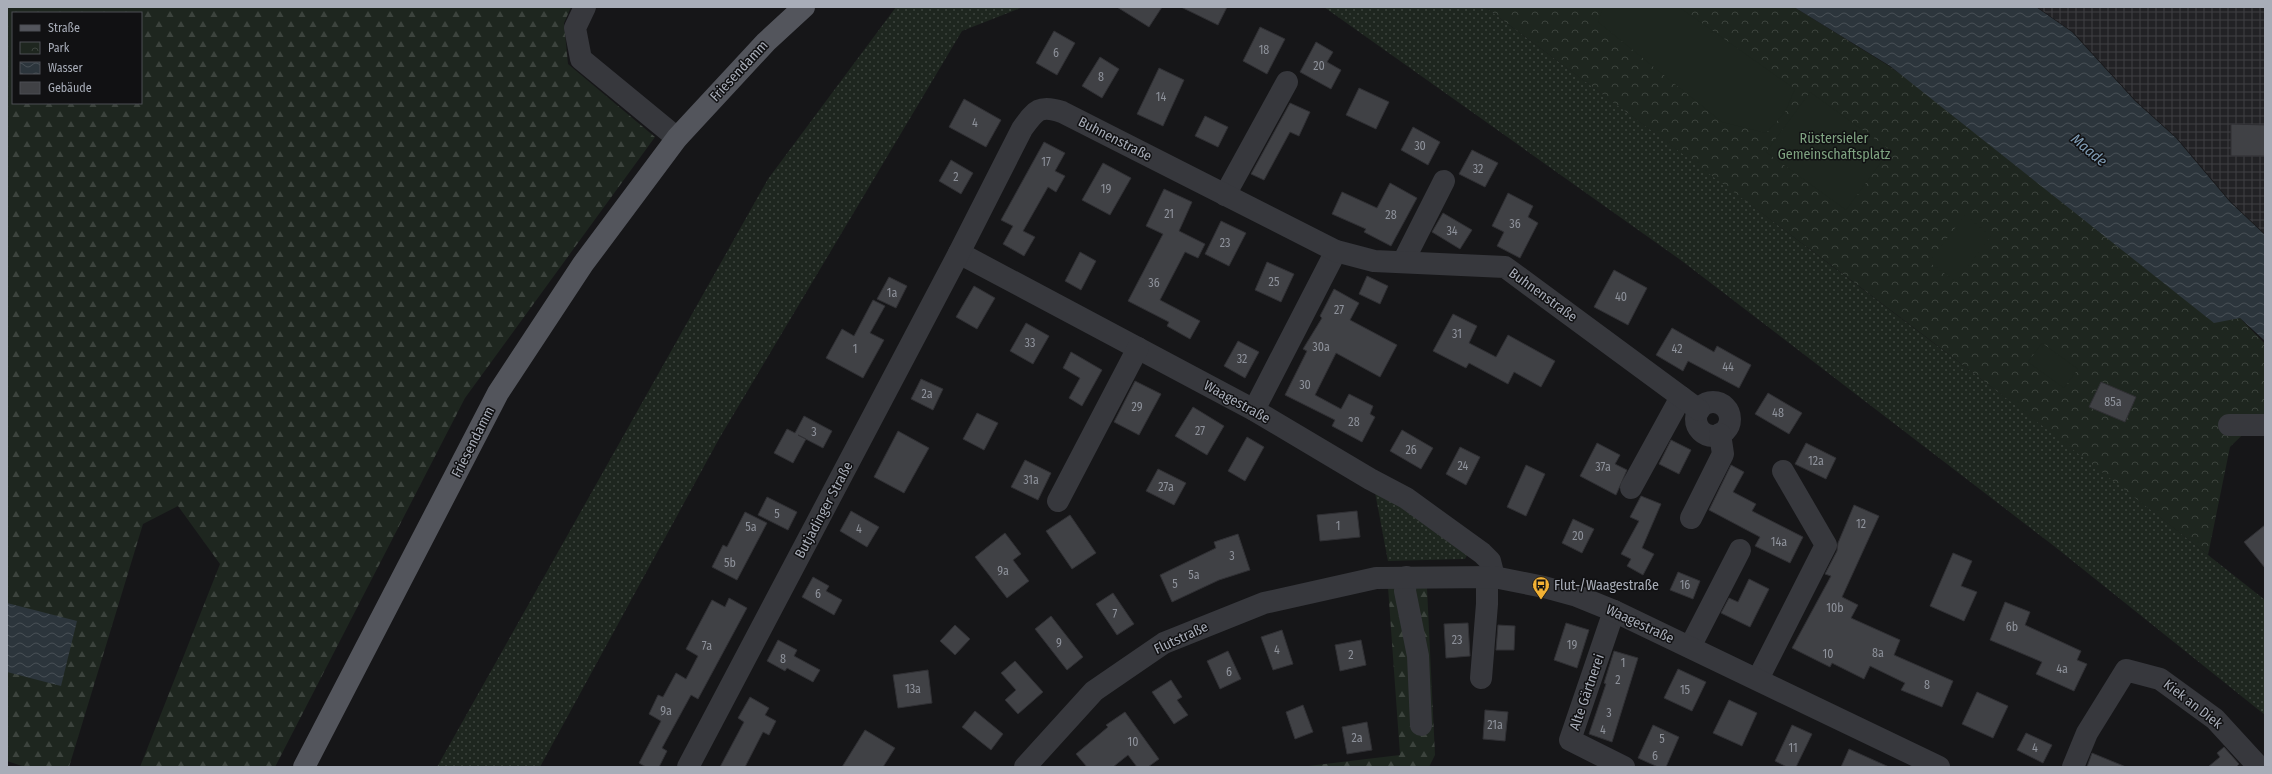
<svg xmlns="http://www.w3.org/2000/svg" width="2272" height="774" font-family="'Fira Sans Condensed',sans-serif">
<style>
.industrial{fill:url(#industrial-grid)}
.grass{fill:url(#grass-dots)}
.forest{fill:url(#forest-firs);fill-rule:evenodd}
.park{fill:url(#park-crowns)}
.garden{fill:#1e261f}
.water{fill:url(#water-waves)}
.building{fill:#404145;stroke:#303034}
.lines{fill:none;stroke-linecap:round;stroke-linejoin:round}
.minor{stroke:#37383d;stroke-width:22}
.major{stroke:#53555c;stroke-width:22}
.labels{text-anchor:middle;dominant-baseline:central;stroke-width:3;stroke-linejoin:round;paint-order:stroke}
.number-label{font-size:12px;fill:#8e929b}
.street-label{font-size:14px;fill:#a8adb8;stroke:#111113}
.park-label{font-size:14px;fill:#7fa381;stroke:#111113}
.poi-label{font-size:14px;fill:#a8adb8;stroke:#111113;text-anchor:start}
.water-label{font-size:15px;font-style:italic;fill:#7f9bb3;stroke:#111113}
</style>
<defs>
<pattern id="industrial-grid" width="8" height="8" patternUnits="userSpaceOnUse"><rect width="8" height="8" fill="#222225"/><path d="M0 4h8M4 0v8" fill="none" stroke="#3f3f43"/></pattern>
<pattern id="grass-dots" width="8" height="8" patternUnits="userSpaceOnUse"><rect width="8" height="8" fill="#1e261f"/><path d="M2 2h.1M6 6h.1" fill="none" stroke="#3c433d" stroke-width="1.8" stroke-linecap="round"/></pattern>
<pattern id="forest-firs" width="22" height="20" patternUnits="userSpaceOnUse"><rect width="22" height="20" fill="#1e261f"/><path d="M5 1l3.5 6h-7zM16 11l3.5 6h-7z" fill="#3c433d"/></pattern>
<pattern id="park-crowns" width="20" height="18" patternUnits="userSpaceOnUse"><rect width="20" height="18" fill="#1e261f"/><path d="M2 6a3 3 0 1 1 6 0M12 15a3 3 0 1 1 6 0" fill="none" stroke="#3c433d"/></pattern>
<pattern id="water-waves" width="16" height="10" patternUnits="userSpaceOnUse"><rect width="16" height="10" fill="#2c353c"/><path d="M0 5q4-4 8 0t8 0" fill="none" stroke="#485056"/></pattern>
</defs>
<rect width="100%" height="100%" fill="#161618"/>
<path class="industrial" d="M2037,7H2265V234L2231,202L2177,138L2136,101L2073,32Z"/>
<g class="grass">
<path d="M896,7H1023L962,31L720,437L540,767H437L768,179Z"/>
<path d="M1324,7H1485L1717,179L2079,453L2265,600V715L2054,546L1682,261Z"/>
<path d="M1374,487L1471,548L1465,559L1388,561Z"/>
</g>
<g class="forest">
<path d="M7,7H571L564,23L568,64L655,137L465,398L275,767H140L220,564L178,506L143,524L69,767H25L7,761ZM13,13H141V103H13Z"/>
<path d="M1388,587L1427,588L1435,755L1429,767H1300L1400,755Z"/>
</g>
<path class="park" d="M1485,7H1794L1889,66L2240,318L2265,344V413L2230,447L2208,555C1971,368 1728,187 1485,7Z"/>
<g class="garden">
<path d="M1603,7H1679L1795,89L1785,112L1766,133L1722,122L1598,22Z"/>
<path d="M1810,92L1890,150L1846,210L1766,152Z"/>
<path d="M1965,215L1991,236L1956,282L1929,262Z"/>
<path d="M2042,343L2078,369L2064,388L2028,362Z"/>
</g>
<g class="water">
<path d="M1794,7H2036L2072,32L2135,101L2176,138L2230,202L2265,235V341L2240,318L2214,323L1890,66Z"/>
<path d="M7,603L77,621L61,686L7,672Z"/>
</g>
<g class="building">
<path d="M1117,7H1162L1149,27Z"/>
<path d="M1181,7H1227L1218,25Z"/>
<path d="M1260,27L1285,39L1267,74L1243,61Z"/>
<path d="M1054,31L1075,43L1057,75L1036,63Z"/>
<path d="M1316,42L1333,52L1327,62L1341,70L1331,89L1300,72Z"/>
<path d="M1100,57L1119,69L1102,98L1082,86Z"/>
<path d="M1159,68L1184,80L1163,126L1137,114Z"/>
<path d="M1359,88L1389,102L1376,129L1346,115Z"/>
<path d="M964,99L1001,120L986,147L949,127Z"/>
<path d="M1290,103L1310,112L1299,136L1290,132L1264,180L1251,174Z"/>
<path d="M1205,116L1228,127L1218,147L1195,136Z"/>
<path d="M2231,124L2265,125V156H2231Z"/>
<path d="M1413,127L1440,142L1428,165L1401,150Z"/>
<path d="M1044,142L1065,153L1055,171L1065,176L1056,192L1048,187L1023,231L1035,237L1024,256L1003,244L1013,226L1001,220Z"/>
<path d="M1472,150L1498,163L1485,187L1459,174Z"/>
<path d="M951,160L973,173L961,194L939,181Z"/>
<path d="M1103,163L1131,178L1110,215L1082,200Z"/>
<path d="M1390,183L1417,198L1391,246L1364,232L1366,229L1332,214L1342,192L1377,208Z"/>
<path d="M1164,189L1192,202L1179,231L1205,244L1198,258L1185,252L1160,300L1200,321L1190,339L1167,326L1169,322L1128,301L1163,234L1146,226Z"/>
<path d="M1508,193L1533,206L1528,217L1538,223L1520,258L1497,246L1504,232L1492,226Z"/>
<path d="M1443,213L1472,230L1460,249L1432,232Z"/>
<path d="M1221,221L1246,233L1229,266L1205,254Z"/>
<path d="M1080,252L1096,261L1081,290L1065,281Z"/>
<path d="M1267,262L1294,274L1281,302L1255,290Z"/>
<path d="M1614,270L1647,288L1628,325L1594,307Z"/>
<path d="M1367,276L1388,286L1380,304L1359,294Z"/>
<path d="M889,277L907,286L896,308L877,299Z"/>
<path d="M974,286L995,298L977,329L956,317Z"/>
<path d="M1334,289L1359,303L1350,320L1397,345L1380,377L1336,353L1315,395L1341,409L1349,394L1373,406L1370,414L1375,417L1362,442L1332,426L1335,420L1285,395L1307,351L1303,349L1322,318L1320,316Z"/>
<path d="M873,300L885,306L870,333L884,340L863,378L826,358L842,329L854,336Z"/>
<path d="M1453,314L1477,326L1469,343L1496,357L1508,335L1555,361L1541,387L1514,372L1508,384L1469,363L1466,368L1433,351Z"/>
<path d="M1026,323L1049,336L1033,364L1010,351Z"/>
<path d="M1672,328L1714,352L1717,346L1751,365L1739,388L1688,361L1683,371L1656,355Z"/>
<path d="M1238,341L1259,352L1245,378L1224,366Z"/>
<path d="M1071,352L1102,370L1082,406L1069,398L1080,378L1063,368Z"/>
<path d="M921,379L943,389L933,410L911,399Z"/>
<path d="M1135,381L1161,394L1139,435L1114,422Z"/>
<path d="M2101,382L2136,397L2125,422L2089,407Z"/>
<path d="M1768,393L1802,413L1789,434L1755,414Z"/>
<path d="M1193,407L1224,426L1207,455L1175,436Z"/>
<path d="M977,413L998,423L984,450L963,439Z"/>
<path d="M804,416L832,431L823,448L798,435L806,439L793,463L774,453L787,429L795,433Z"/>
<path d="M1402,430L1433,448L1421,469L1390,451Z"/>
<path d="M898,431L929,448L904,493L874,477Z"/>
<path d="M1247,437L1264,447L1245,481L1228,471Z"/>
<path d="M1671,440L1691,450L1679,474L1659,464Z"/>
<path d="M1597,443L1620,455L1615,464L1627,470L1616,495L1580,476Z"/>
<path d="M1806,443L1836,458L1826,479L1795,464Z"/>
<path d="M1460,447L1480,457L1466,485L1446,474Z"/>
<path d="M1025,460L1051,473L1038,500L1011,487Z"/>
<path d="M1526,465L1545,474L1526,516L1507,507Z"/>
<path d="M1731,465L1744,472L1733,492L1756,504L1752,511L1803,537L1790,563L1755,546L1760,537L1709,510Z"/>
<path d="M1158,469L1186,483L1174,505L1146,491Z"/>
<path d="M1641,496L1661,504L1642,548L1654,554L1643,575L1627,566L1631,559L1621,554L1639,521L1630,517Z"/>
<path d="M767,497L797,512L788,530L758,515Z"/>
<path d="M1854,505L1879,516L1842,597L1858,605L1851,618L1900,640L1894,655L1953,681L1942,707L1901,690L1905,683L1870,666L1864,679L1832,663L1830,667L1792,648L1831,576L1825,574L1837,551L1838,543Z"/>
<path d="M851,511L879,527L867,547L840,531Z"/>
<path d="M1357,511L1360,537L1320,541L1317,515Z"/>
<path d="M745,512L767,523L737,580L712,567L723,545L727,547Z"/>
<path d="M1070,515L1096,553L1072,569L1046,531Z"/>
<path d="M1573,519L1594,529L1582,553L1562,543Z"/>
<path d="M2265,525V568L2244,542Z"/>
<path d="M1005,533L1021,554L1013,560L1029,581L1007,598L975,557Z"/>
<path d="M1238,534L1250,570L1219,580L1172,602L1160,575L1216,548L1214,542Z"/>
<path d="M1953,553L1972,561L1961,586L1977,592L1964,621L1930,606Z"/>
<path d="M1678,572L1700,581L1693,599L1670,590Z"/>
<path d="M813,577L829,586L826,591L842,600L834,615L802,597Z"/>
<path d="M1749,579L1769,589L1750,627L1721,613L1729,598L1738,602Z"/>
<path d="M1113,593L1134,624L1117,635L1096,604Z"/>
<path d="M729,598L747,608L698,699L691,695L662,748L667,751L659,767H646L639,763L661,721L649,714L658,695L663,697L676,673L686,679L698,656L686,649L712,600L725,607Z"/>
<path d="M2005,602L2030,612L2025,625L2081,651L2077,660L2087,664L2074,691L2036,674L2042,662L1990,640Z"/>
<path d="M1051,616L1083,657L1067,670L1035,629Z"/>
<path d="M1468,623L1470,656L1446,658L1444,624Z"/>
<path d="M1566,623L1589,630L1577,668L1554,660Z"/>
<path d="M955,625L970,639L955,655L940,641Z"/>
<path d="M1498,625L1515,626L1514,650H1496Z"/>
<path d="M1282,630L1293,664L1273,670L1261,637Z"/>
<path d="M778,640L797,650L794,656L820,670L813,682L787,668L785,671L767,661Z"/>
<path d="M1361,640L1366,665L1340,671L1335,645Z"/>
<path d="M1228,651L1241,679L1220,689L1207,661Z"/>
<path d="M1614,651L1638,658L1612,742L1589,734L1606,684L1604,683Z"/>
<path d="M1015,661L1043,692L1018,714L1005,700L1016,690L1001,673Z"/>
<path d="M1678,669L1706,682L1692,711L1664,698Z"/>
<path d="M928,670L932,703L898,708L893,675Z"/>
<path d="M1171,680L1182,697L1177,700L1188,715L1174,724L1152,692Z"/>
<path d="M1977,692L2008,706L1993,738L1962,724Z"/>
<path d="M750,697L769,708L765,715L776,721L769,735L763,732L745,767H720L744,722L738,718Z"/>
<path d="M1729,700L1757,713L1742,746L1713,733Z"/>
<path d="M1303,705L1313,732L1295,739L1286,712Z"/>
<path d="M1485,710L1508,712L1505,741L1483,739Z"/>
<path d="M975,711L1003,734L991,750L962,727Z"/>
<path d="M1125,712L1159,759L1148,767H1137L1128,755L1113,767H1087L1076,754L1108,727L1106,725Z"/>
<path d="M1367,722L1372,750L1347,754L1342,727Z"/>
<path d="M1653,725L1679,737L1666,767H1658L1638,758Z"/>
<path d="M1792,725L1812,734L1796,767H1787L1775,761Z"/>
<path d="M865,730L895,748L883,767H842Z"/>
<path d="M2026,733L2052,745L2043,763L2017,750Z"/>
<path d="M2224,747L2239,764L2236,767H2208L2220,757L2217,753Z"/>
<path d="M1849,749L1889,767H1841Z"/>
<path d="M2092,753L2126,767H2087Z"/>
</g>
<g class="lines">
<g class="minor">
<path d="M585,7L575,28L581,59L677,138"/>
<path d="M1225,195L1287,82"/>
<path d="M959,253L1254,410L1370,479L1406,498L1482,553L1490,561L1494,577"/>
<path d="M1403,262L1444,181"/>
<circle cx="1713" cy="419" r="17"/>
<path d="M1254,410L1336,251"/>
<path d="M2229,425H2265"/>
<path d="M1631,488L1681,397"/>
<path d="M1058,501L1138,348"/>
<path d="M1691,518L1723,454L1720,434"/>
<path d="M1406,577L1405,591L1418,656L1421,725"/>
<path d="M1614,611L1570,740L1624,767"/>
<path d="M1690,647L1740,550"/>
<path d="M1481,678L1487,604V577"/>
<path d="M1758,679L1826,545L1783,471"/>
<path d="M688,767L959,253L1022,129C1035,111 1039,104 1062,112L1336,251L1374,261L1505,267L1699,410"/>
<path d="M1025,767L1094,691L1164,643L1264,603L1376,578L1494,577L1544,587L1577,596L1614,611L1939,767"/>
<path d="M2073,767L2087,733L2126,670L2160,679L2215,719L2259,767"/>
</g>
<path class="major" d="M304,767L498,393L583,264L677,138L766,42L804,7"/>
</g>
<defs>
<g id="bus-pin" transform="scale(0.9)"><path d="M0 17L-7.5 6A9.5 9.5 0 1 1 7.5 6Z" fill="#f2b134" stroke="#111113"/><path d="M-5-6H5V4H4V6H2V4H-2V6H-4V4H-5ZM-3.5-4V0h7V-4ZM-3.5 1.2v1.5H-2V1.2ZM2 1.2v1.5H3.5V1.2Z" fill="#111"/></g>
</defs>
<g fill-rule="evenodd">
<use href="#bus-pin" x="1541" y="585"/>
</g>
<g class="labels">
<g class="number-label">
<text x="1264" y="50">18</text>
<text x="1056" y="53">6</text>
<text x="1319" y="66">20</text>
<text x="1101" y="77">8</text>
<text x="1161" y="97">14</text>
<text x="975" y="123">4</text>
<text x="1420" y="146">30</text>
<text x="1046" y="162">17</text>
<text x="1478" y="169">32</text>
<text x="956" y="177">2</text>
<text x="1106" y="189">19</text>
<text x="1169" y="214">21</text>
<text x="1391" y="215">28</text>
<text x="1515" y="224">36</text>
<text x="1452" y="231">34</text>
<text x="1225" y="243">23</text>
<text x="1274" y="282">25</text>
<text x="1154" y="283">36</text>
<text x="892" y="293">1a</text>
<text x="1621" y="297">40</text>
<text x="1339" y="310">27</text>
<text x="1457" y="334">31</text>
<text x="1030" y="343">33</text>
<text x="1321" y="347">30a</text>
<text x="855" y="349">1</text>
<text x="1677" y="349">42</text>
<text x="1242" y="359">32</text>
<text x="1728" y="367">44</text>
<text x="1305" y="385">30</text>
<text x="927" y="394">2a</text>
<text x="2113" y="402">85a</text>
<text x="1137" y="407">29</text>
<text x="1778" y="413">48</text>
<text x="1354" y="422">28</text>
<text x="1200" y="431">27</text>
<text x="814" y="432">3</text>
<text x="1411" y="450">26</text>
<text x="1816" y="461">12a</text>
<text x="1463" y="466">24</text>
<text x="1603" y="467">37a</text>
<text x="1031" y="480">31a</text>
<text x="1166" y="487">27a</text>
<text x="777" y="514">5</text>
<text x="1861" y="524">12</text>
<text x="1338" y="526">1</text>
<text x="751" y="527">5a</text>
<text x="859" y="529">4</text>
<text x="1578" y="536">20</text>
<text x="1779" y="542">14a</text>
<text x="1232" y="556">3</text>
<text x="730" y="563">5b</text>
<text x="1003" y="571">9a</text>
<text x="1194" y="575">5a</text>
<text x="1175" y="584">5</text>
<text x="1685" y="585">16</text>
<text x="818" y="594">6</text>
<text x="1835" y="608">10b</text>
<text x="1115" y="614">7</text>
<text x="2012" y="627">6b</text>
<text x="1457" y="640">23</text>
<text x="1059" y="643">9</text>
<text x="1572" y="645">19</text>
<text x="707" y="646">7a</text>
<text x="1277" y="650">4</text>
<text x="1878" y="653">8a</text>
<text x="1828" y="654">10</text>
<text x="1351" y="655">2</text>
<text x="783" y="659">8</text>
<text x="1623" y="663">1</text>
<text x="2062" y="669">4a</text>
<text x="1229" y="672">6</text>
<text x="1618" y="680">2</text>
<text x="1927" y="685">8</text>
<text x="913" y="689">13a</text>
<text x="1685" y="690">15</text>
<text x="666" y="711">9a</text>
<text x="1609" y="713">3</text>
<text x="1495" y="725">21a</text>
<text x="1603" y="730">4</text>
<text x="1357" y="738">2a</text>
<text x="1662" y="739">5</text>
<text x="1133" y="742">10</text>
<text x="1793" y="748">11</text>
<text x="2035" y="748">4</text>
<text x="1655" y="756">6</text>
</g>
<g class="street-label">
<text transform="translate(739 71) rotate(-47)">Friesendamm</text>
<text transform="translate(1115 139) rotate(27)">Buhnenstraße</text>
<text transform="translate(1543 295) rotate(36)">Buhnenstraße</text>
<text transform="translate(1237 402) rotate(29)">Waagestraße</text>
<text transform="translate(473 442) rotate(-63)">Friesendamm</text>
<text transform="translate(824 510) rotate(-62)">Butjadinger Straße</text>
<text transform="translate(1640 624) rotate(25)">Waagestraße</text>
<text transform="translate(1181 638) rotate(-25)">Flutstraße</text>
<text transform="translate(1587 692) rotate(-71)">Alte Gärtnerei</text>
<text transform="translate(2193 704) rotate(38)">Kiek an Diek</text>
</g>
<g class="park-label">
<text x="1834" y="138">Rüstersieler<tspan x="1834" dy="16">Gemeinschaftsplatz</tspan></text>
</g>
<g class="poi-label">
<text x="1554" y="585">Flut-/Waagestraße</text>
</g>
<g class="water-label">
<text transform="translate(2089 150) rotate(40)">Maade</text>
</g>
</g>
<rect width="2272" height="774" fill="none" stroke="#a8adb8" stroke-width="16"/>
<rect x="12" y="12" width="130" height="92" fill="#111113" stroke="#4d4f55"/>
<rect x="20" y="25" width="20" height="6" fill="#53555c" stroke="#4d4f55"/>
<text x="48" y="32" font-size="12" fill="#a8adb8">Straße</text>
<rect x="20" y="42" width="20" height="12" fill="url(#park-crowns)" stroke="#4d4f55"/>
<text x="48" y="52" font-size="12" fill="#a8adb8">Park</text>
<rect x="20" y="62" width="20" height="12" fill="url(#water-waves)" stroke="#4d4f55"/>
<text x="48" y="72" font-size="12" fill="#a8adb8">Wasser</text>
<rect x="20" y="82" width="20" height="12" fill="#404145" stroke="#4d4f55"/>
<text x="48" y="92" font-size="12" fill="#a8adb8">Gebäude</text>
</svg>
